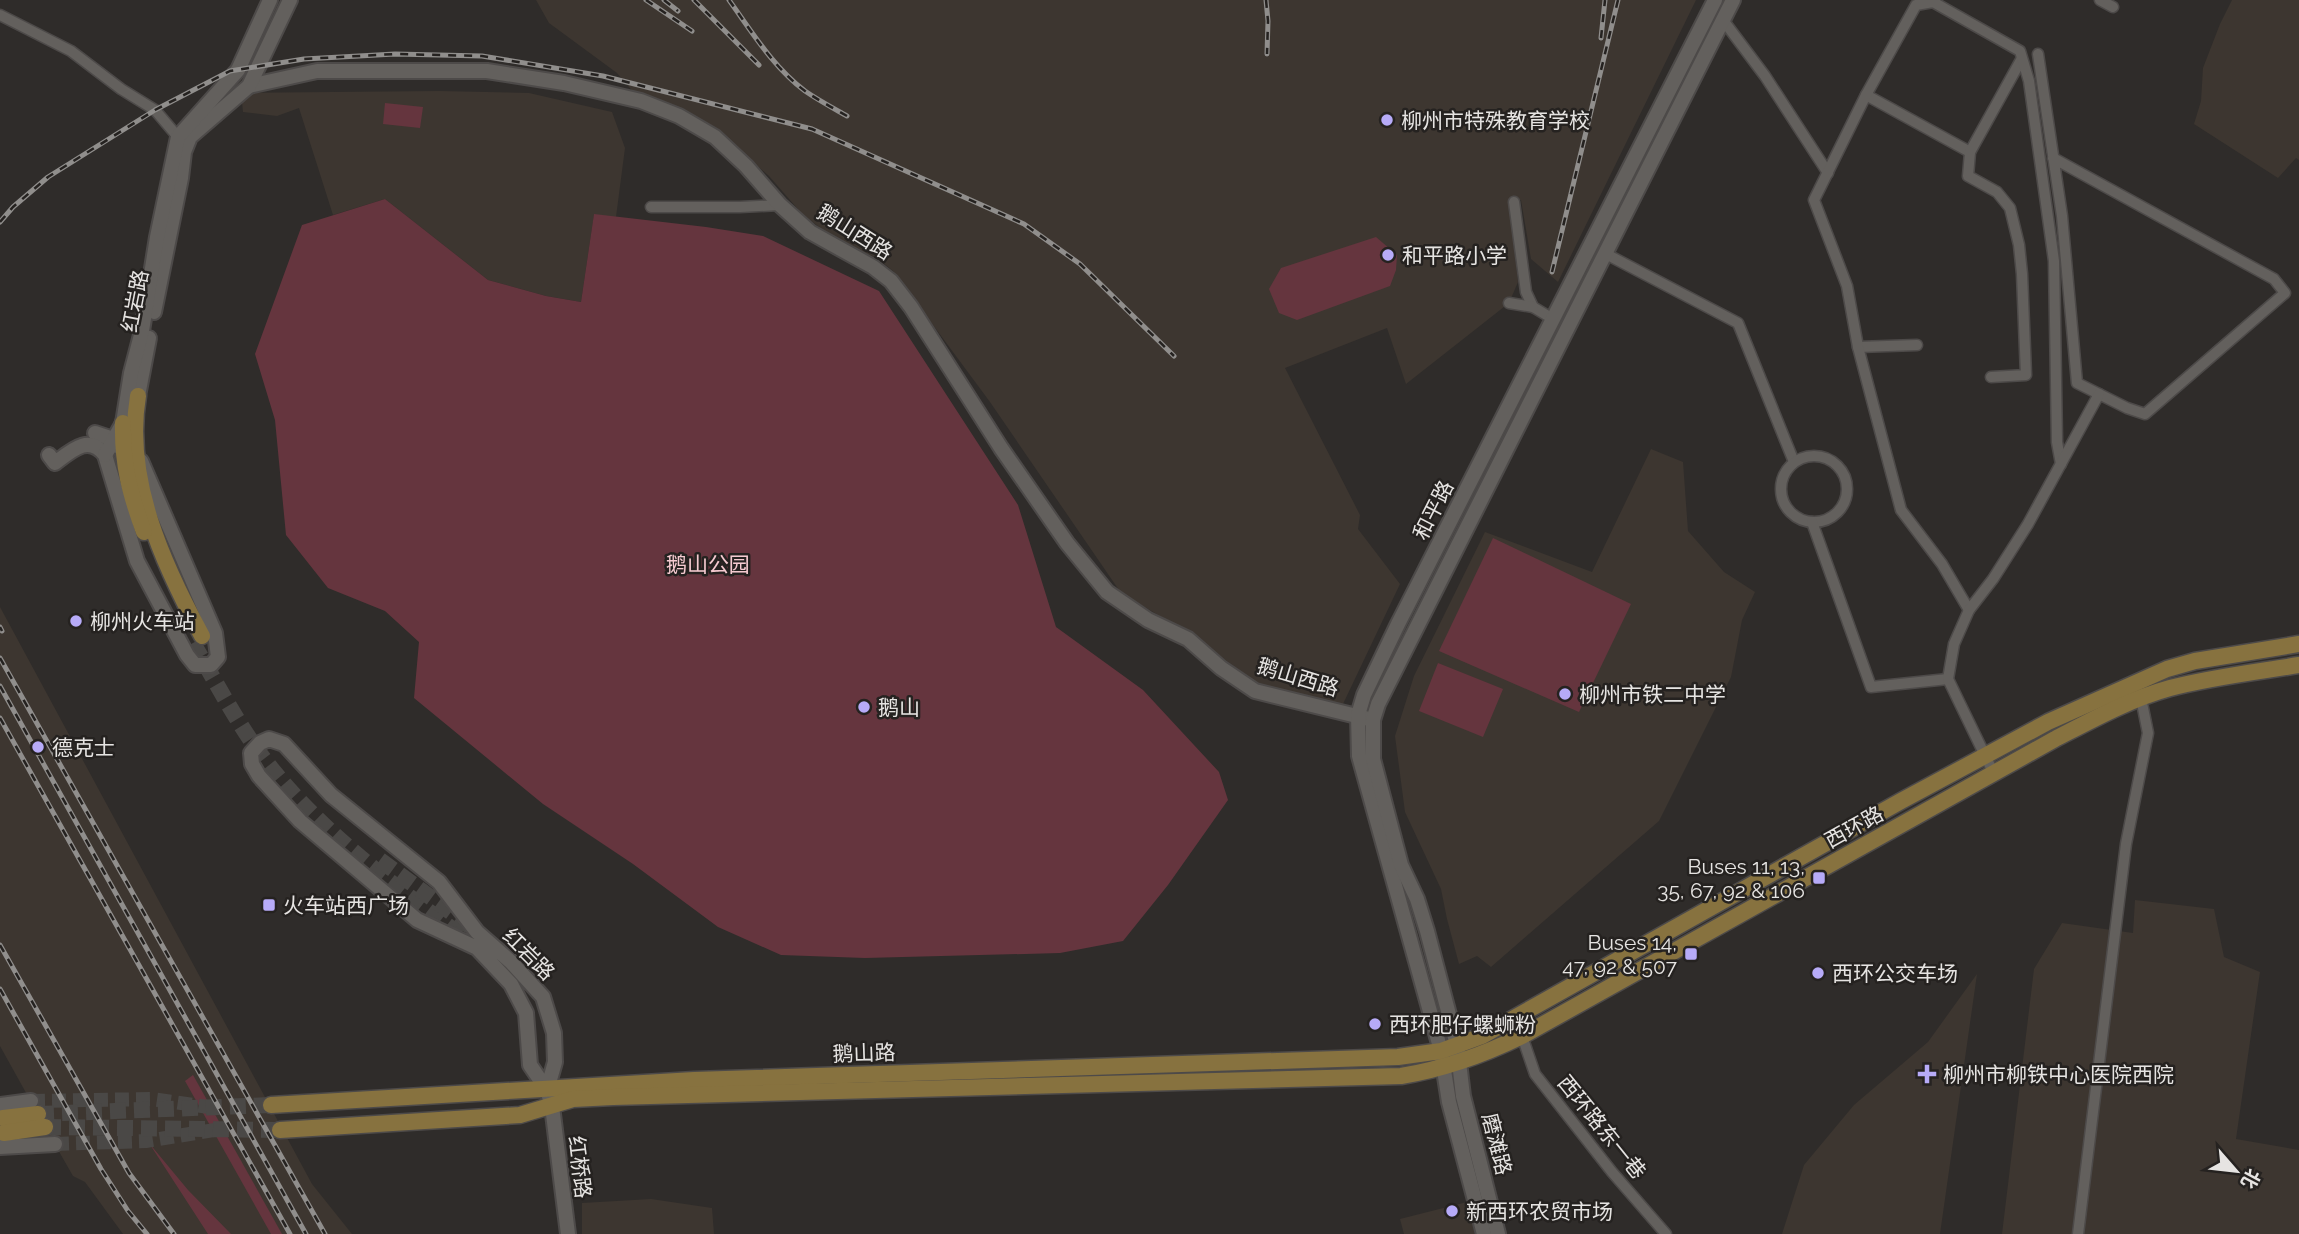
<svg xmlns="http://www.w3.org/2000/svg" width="2299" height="1234" font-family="Raleway,'Noto Sans SC',sans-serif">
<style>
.built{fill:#3d3630}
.green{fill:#65353e}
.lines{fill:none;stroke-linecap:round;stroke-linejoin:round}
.secondary-tunnel{stroke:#4a4846;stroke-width:14;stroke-dasharray:14 7;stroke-linecap:butt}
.primary-tunnel{stroke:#4a4846;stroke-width:16;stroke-dasharray:16 8;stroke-linecap:butt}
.street-casing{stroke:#4d4a49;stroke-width:13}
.secondary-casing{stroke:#4d4a49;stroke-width:18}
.primary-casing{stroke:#4d4a49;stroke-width:19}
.street{stroke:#63605d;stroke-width:10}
.secondary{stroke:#63605d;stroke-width:14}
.primary{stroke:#87723f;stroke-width:16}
.rail-casing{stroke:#908e8c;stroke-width:5}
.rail{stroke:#252220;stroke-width:2.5;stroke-dasharray:8;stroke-linecap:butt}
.poi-dot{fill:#b7abf8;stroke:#252220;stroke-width:2.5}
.labels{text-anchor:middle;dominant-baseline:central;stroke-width:5;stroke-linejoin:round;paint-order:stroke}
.poi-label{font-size:21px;fill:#e6e4e2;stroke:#252220;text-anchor:start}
.street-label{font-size:21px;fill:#e6e4e2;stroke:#252220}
.park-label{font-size:21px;fill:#f5cad0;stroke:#252220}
</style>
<rect width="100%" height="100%" fill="#2f2c2a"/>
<g class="built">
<path d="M536,0H1696L1558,282L1531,259L1521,200L1509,203L1518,282L1509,303L1406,384L1387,328L1285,368L1360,515L1358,529L1400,584L1343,704L1261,686L1187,632L1121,593L990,402L893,271L877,258L841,243L803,215L769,176L711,126L684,109L635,94L617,73L549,23Z"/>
<path d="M2232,0H2299V160L2296,158L2278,178L2194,124L2201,101L2203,68L2220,24Z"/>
<path d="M439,91L529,93L612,112L625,148L616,217L594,215L581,302L546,296L488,280L385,199L333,215L299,108L277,116L243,112L241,93Z"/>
<path d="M1651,449L1683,462L1688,531L1724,572L1755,592L1742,620L1731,677L1659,821L1491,967L1477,956L1459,964L1447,919L1441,889L1405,812L1395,736L1414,676L1485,532L1592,572Z"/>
<path d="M0,607L312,1184L352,1234H123L85,1182L73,1176L45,1127L0,1046Z"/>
<path d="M2135,900L2214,909L2224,957L2260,972L2236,1139L2299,1150V1234H2002L2034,969L2062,923L2133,933Z"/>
<path d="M1977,974L1940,1234H1782L1804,1165L1854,1105L1928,1042Z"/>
<path d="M651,1199L712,1208L714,1234H582V1203Z"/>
<path d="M1467,1202L1475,1234H1404L1400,1219Z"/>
</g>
<g class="green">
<path d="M385,103L423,107L420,128L383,124Z"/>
<path d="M385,199L488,280L546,296L581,302L594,214L706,227L763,236L879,291L1018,505L1056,627L1143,690L1219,772L1228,800L1168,885L1123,941L1060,953L865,958L781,955L718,927L633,864L543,804L414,698L419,642L385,611L328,588L286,535L275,420L255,354L302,225Z"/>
<path d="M1376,237L1397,255L1396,270L1390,286L1297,320L1279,313L1269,289L1281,268Z"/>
<path d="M1493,538L1631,604L1579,712L1439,651Z"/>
<path d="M1438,663L1503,689L1483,737L1419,711Z"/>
<path d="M193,1075L282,1234H271L185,1081Z"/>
<path d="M149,1143L188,1190L231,1234H208Z"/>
</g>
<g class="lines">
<g class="secondary-tunnel">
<path d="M31,1101L152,1099L215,1108"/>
<path d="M55,1144L146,1141L221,1129"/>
</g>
<g class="primary-tunnel">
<path d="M193,643C219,687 243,735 276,774C330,839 400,890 467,940"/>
<path d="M380,860L475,930"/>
<path d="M38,1114L271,1105"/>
<path d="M45,1127L280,1130"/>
</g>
<g class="street-casing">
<g id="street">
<path d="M2100,0L2113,7"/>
<path d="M0,15L71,51L121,89L155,110L178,137H182"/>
<path d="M1723,20L1765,76L1828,173"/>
<path d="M2038,54L2062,216L2077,383L2127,408L2145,414L2285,293L2274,279L2053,158"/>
<path d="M1866,95L1970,152"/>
<path d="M1514,202L1526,292L1533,307L1553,319"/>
<path d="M651,207H740L780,205"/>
<path d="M1606,254L1738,323L1794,462"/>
<path d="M1509,303L1533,307"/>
<path d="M1858,347L1917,345"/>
<path d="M1991,377L2026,375L2022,274L2019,245L2010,208L1997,192L1968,176L1970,152L2021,60"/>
<circle cx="1814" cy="489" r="33"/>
<path d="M1812,522L1871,687L1948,679"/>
<path d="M1969,610L1942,564L1901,510L1858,347L1847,286L1814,200L1866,95L1916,5L1933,2L2020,51L2029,81L2054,261L2057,442L2061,464"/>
<path d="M1994,774L1948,679L1954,644L1969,610L1993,579L2028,524L2099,394"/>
<path d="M1522,1036L1535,1074L1612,1172L1666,1234"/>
<path d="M2078,1234L2126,844L2148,733L2141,698"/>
</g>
</g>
<g class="secondary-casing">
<g id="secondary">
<path d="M249,86L317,71H487L564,83L641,101L679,116L715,137L746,166L780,205L810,232L873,267L891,281L911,307L1001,448L1067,543L1107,592L1148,620L1188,639L1221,668L1255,691L1373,720"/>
<path d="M154,312L181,178L184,152L190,137L249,86L290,0"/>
<path d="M138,396L149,338"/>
<path d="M95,433L110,438L117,446"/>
<path d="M49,455L55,463C72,450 89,434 105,455L137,561L187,655L195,665H211L218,657L215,633L141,461"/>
<path d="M105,455L123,423L131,373L142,331L157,237L178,137L238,70L270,0"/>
<path d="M547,1090L555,1062L554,1033L543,997L511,962L477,932L439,882L331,795L284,744L269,739L260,743L251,753L252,764L259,776L300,821L417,920L477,948L511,984L526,1013L530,1065L547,1090L552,1106L568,1234"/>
<path d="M0,1105L31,1101"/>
<path d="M0,1147L55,1144"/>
<path d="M1484,1234L1449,1102L1441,1051L1359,756L1358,715L1364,695L1398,624L1715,0"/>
<path d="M1498,1234L1463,1096L1457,1045L1427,931L1417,899L1401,865L1373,759V720L1378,704L1733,0"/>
</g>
</g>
<g class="primary-casing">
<g id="primary">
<path d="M138,396C124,479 163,564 202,636"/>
<path d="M123,423C122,464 130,494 144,532"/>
<path d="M271,1105L694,1080L1398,1057L1441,1051L1482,1036L1901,801L2048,722L2167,669L2195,661L2299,644"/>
<path d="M3,1118L38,1114"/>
<path d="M280,1130L520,1115L573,1099L613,1097L1401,1076C1445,1069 1483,1055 1522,1036L2055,739C2092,720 2130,699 2170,688C2212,677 2256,672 2299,665"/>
<path d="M4,1133L45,1127"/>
</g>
</g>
<use href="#street" class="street"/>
<use href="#secondary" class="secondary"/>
<use href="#primary" class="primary"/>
<g class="rail-casing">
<g id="rail">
<path d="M646,0L692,31"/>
<path d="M664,0L678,11"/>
<path d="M694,0L759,65"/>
<path d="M729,0C752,32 773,67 805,91C818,100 833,108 847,116"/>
<path d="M1266,0L1268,21L1267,54"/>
<path d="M1601,38L1605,0"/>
<path d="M0,222L13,207L48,177L155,110L230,71L304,59L395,54L482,56L603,76L812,129L1024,224L1080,264L1174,356"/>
<path d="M1552,272L1618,0"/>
<path d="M0,627L2,631"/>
<path d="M0,658L325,1234"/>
<path d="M0,686L306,1234"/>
<path d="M0,718L290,1234"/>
<path d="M0,945L129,1173L174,1234"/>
<path d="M0,989L101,1169L128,1211L147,1234"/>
</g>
</g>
<use href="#rail" class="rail"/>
</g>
<g class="poi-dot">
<circle cx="1387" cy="120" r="7"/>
<circle cx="1388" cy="255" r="7"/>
<circle cx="76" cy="621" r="7"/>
<circle cx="1565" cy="694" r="7"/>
<circle cx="864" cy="707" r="7"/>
<circle cx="38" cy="747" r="7"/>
<rect x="1812" y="871" width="14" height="14" rx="3.5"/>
<rect x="262" y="898" width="14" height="14" rx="3.5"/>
<rect x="1684" y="947" width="14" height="14" rx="3.5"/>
<circle cx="1818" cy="973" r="7"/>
<circle cx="1375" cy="1024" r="7"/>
<path d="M1923.5 1063.5h7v7h7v7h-7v7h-7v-7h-7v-7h7z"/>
<circle cx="1452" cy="1211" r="7"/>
</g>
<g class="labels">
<g class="poi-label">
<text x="1401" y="120">柳州市特殊教育学校</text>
<text x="1402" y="255">和平路小学</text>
<text x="90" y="621">柳州火车站</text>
<text x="1579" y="694">柳州市铁二中学</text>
<text x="878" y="707">鹅山</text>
<text x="52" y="747">德克士</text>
<text x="1805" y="866" text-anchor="end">Buses 11, 13,<tspan x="1805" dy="24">35, 67, 92 &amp; 106</tspan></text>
<text x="283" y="905">火车站西广场</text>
<text x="1677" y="942" text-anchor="end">Buses 14,<tspan x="1677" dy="24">47, 92 &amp; 507</tspan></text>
<text x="1832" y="973">西环公交车场</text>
<text x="1389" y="1024">西环肥仔螺蛳粉</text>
<text x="1943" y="1074">柳州市柳铁中心医院西院</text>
<text x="1466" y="1211">新西环农贸市场</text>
</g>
<g class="street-label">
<text transform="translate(855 232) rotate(32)">鹅山西路</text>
<text transform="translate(135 301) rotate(-79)">红岩路</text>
<text transform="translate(1433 510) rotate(-63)">和平路</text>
<text transform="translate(1298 677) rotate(17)">鹅山西路</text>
<text transform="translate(1854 827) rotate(-29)">西环路</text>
<text transform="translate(529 954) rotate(45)">红岩路</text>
<text transform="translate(864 1053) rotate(-2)">鹅山路</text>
<text transform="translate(1602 1127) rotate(51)">西环路东一巷</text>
<text transform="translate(1497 1144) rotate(76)">磨滩路</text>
<text transform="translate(580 1167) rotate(83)">红桥路</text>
</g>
<g class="park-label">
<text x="708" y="564">鹅山公园</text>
</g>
</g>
<g transform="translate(2236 1171) rotate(118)" stroke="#252220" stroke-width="5" paint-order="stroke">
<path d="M0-5L12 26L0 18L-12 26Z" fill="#e6e4e2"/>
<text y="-10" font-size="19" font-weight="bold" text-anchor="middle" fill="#e6e4e2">北</text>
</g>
</svg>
